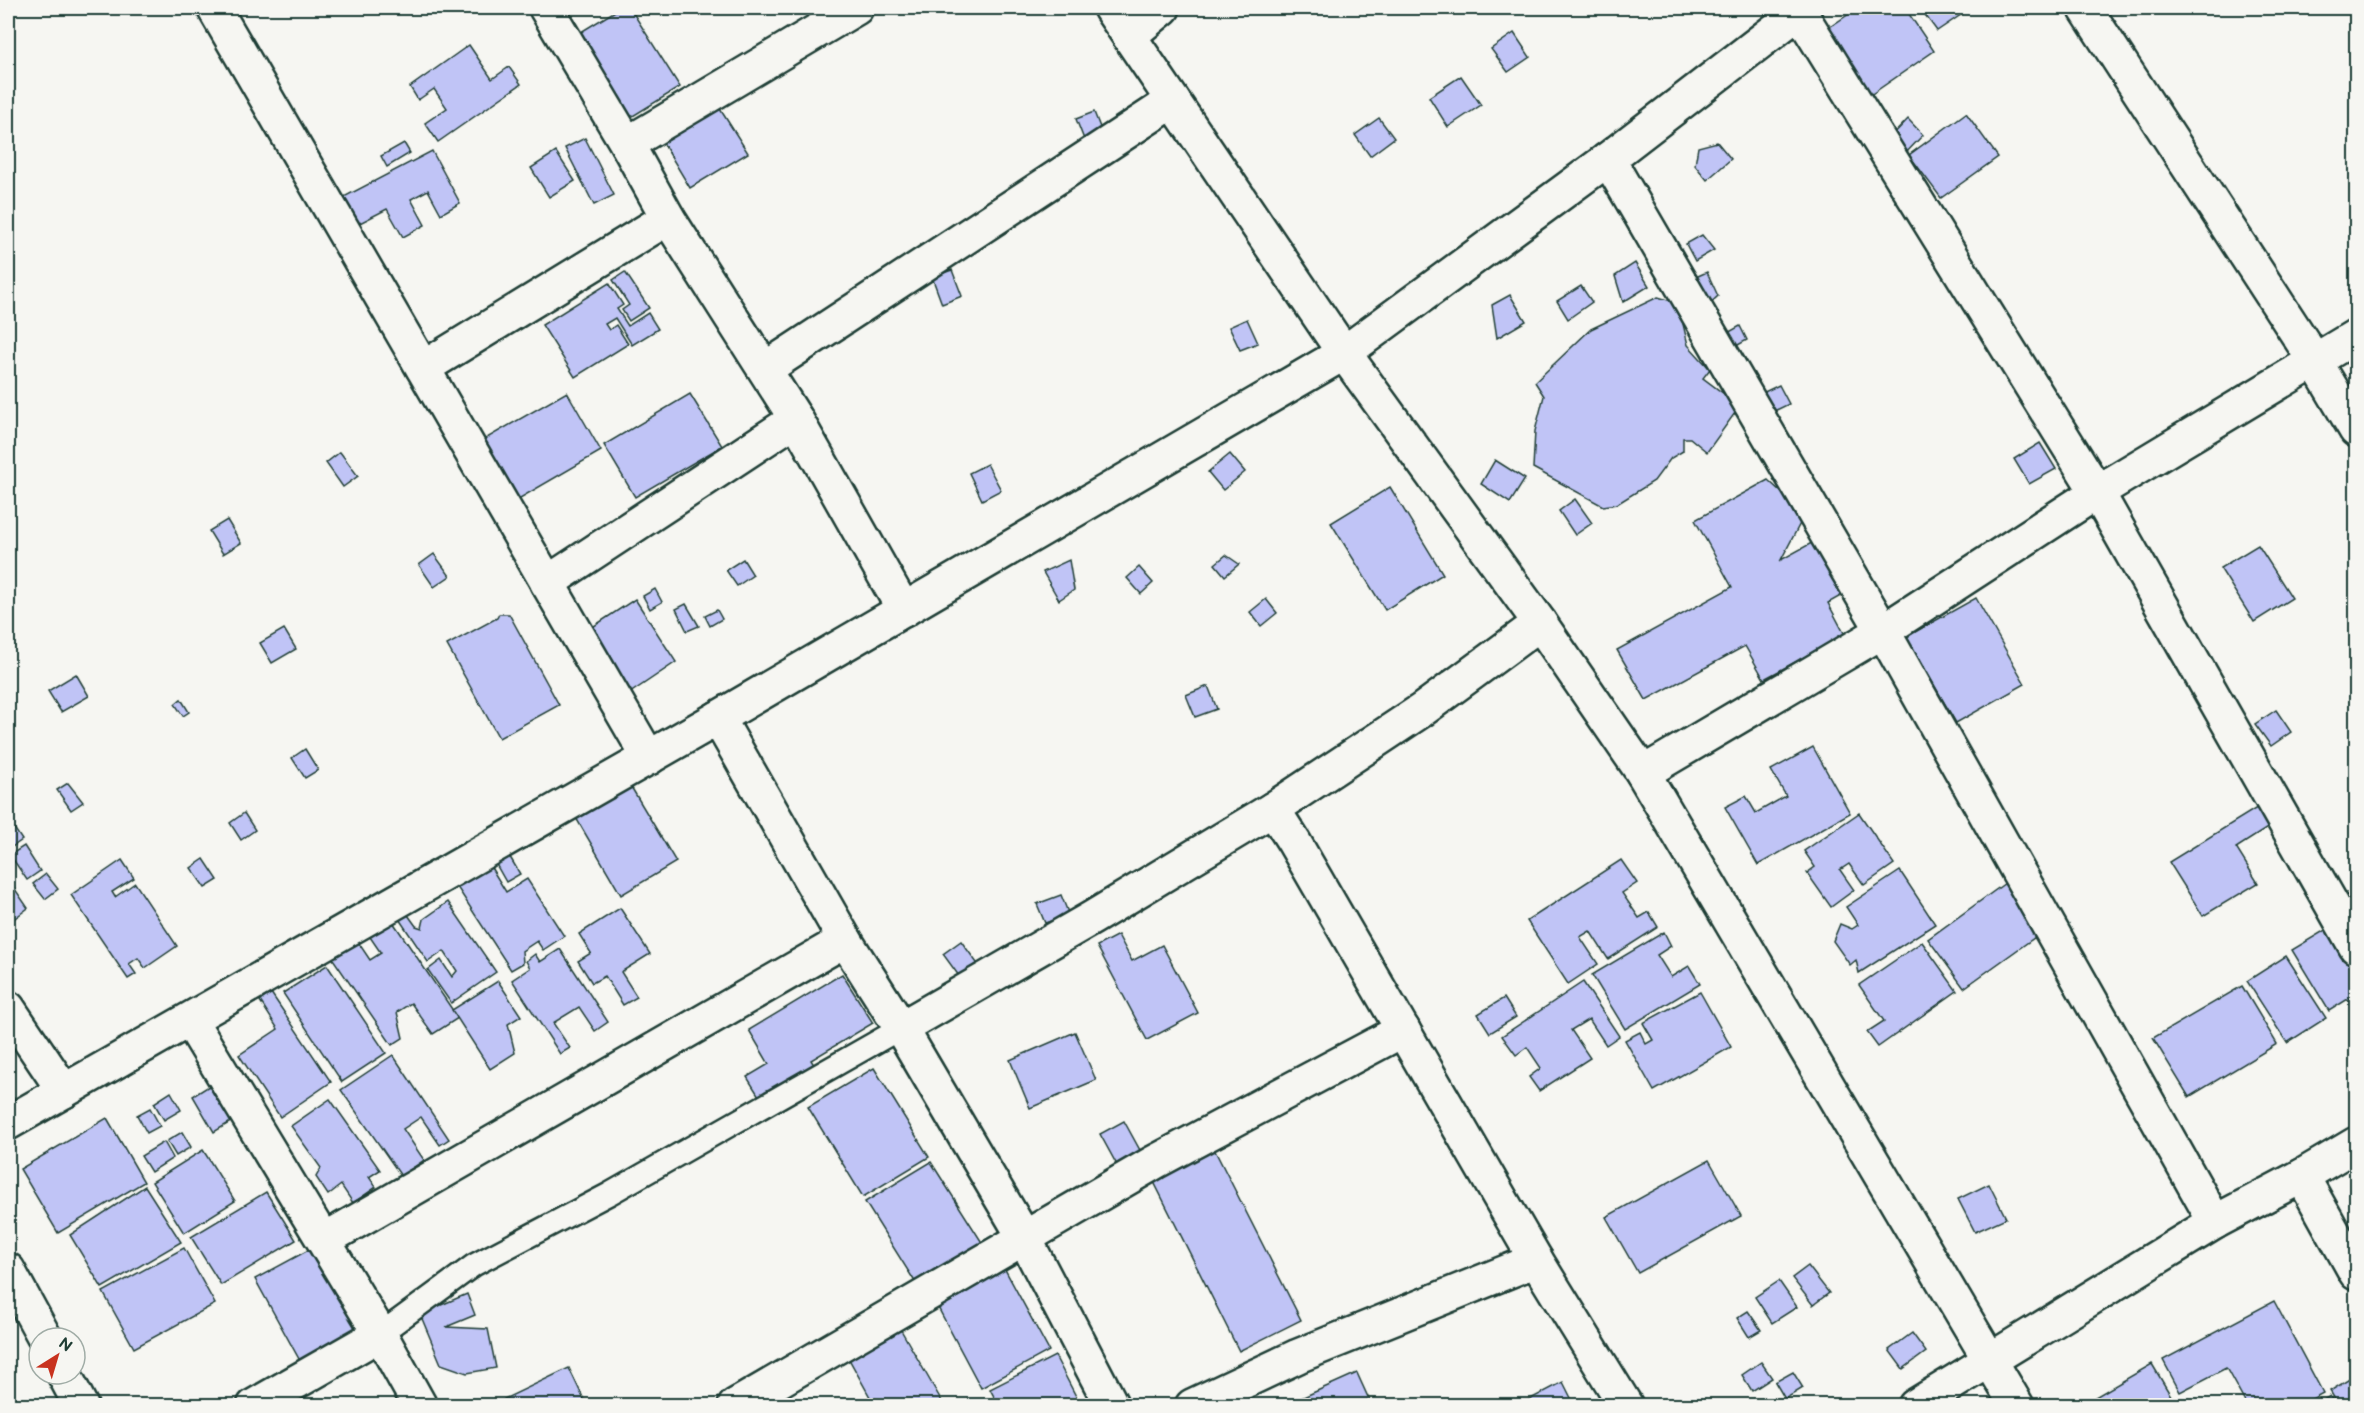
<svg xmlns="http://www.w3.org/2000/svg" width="2364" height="1413" font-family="'Balsamiq Sans',sans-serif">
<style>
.building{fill:#c0c4f6;stroke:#1f3d34;stroke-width:1.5}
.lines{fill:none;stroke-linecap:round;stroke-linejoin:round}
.service-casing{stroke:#1f3d34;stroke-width:26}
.minor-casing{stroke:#1f3d34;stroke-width:38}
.service{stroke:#f6f6f2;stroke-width:21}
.minor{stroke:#f6f6f2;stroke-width:33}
</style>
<rect width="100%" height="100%" fill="#f6f6f2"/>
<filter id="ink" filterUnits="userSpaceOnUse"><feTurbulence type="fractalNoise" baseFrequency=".0167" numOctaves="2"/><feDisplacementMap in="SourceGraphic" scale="12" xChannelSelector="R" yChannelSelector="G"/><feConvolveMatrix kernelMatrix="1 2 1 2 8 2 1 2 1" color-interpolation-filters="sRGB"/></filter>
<g filter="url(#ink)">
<g class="building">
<path d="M620,8H630L680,87L628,119L576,35Z"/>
<path d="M1858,8H1905L1934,51L1866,98L1821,33Z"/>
<path d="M1920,8H1971L1937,31Z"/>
<path d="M1514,33L1530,57L1508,72L1491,49Z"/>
<path d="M469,45L492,79L509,67L521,84L438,142L425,123L447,108L434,89L418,100L410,87Z"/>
<path d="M1461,76L1481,105L1448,127L1429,97Z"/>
<path d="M720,109L748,153L690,188L663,143Z"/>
<path d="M1094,112L1103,135L1085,142L1076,119Z"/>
<path d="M1966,113L1998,157L1941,198L1909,155Z"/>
<path d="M1379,118L1394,138L1370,156L1355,135Z"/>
<path d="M1908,119L1923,135L1904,155L1888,140Z"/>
<path d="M585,138L614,195L594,205L565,148Z"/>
<path d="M1717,142L1731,159L1707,180L1695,165L1698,147Z"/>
<path d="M404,143L410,153L387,167L381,156Z"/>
<path d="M432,151L460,203L441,214L428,190L411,199L425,225L403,237L387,209L354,226L340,199Z"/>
<path d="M556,152L575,181L549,197L531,168Z"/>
<path d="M1702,235L1714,250L1695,261L1686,244Z"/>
<path d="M1635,263L1649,286L1623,302L1615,276Z"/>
<path d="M952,270L962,296L942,304L932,277Z"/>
<path d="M625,272L649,308L629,321L622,310L629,305L613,280Z"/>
<path d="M1707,272L1718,296L1703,310L1689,280Z"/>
<path d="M609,283L623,305L617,309L628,326L648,313L658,329L632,345L615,318L605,324L609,330L616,325L628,344L575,377L542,325Z"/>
<path d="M1581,286L1592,302L1568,319L1557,301Z"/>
<path d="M1510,295L1526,321L1497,338L1492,305Z"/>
<path d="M1658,297L1678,303L1688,345L1710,369L1703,378L1740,406L1707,452L1690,438H1683V451L1671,458L1654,481L1617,504L1603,506L1533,468L1535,431L1544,396L1535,382L1591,329Z"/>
<path d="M1247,319L1258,343L1240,350L1229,327Z"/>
<path d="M1740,326L1747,340L1729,350L1722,336Z"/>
<path d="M1779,385L1789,404L1768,414L1758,395Z"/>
<path d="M567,392L601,451L515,501L480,442Z"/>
<path d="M690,394L722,446L635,497L604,445Z"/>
<path d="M2040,443L2056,469L2029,484L2014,459Z"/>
<path d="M340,452L358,476L343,487L326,463Z"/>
<path d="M1230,454L1245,472L1223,490L1208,472Z"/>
<path d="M1495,460L1525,479L1510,503L1481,484Z"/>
<path d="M987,464L1001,490L982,500L969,473Z"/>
<path d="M1768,480L1805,514L1781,560L1817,540L1846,593L1828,603L1845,635L1764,679L1745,646L1646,700L1617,650L1732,587L1695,520Z"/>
<path d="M1390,487L1443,574L1385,610L1331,523Z"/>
<path d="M1575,499L1592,523L1575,535L1559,511Z"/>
<path d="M227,520L241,543L223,554L209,531Z"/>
<path d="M2258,545L2292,598L2254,622L2220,568Z"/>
<path d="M434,554L450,576L434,587L419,565Z"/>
<path d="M1226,555L1239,564L1225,576L1215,564Z"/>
<path d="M743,559L753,575L737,586L726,570Z"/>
<path d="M1069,560L1074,590L1059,600L1043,572Z"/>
<path d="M1139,567L1153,583L1141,594L1127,578Z"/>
<path d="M655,589L662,602L650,609L643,596Z"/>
<path d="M1976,598L2025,684L1956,723L1906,637Z"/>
<path d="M635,599L676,662L630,693L588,630Z"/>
<path d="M1266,599L1277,613L1261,626L1250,612Z"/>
<path d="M686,604L699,626L687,631L676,609Z"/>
<path d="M717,610L722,619L710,626L705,616Z"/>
<path d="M499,614H509L559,705L499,738L447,645L497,618Z"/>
<path d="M284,629L296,649L272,663L260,643Z"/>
<path d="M76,674L89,696L61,712L48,691Z"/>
<path d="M1208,686L1217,709L1195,717L1186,695Z"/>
<path d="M181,699L189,712L183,716L175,704Z"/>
<path d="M2276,710L2291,732L2271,746L2255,724Z"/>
<path d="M1813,747L1850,813L1758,865L1725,807L1746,796L1756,813L1786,796L1771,770Z"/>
<path d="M305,749L318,770L305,778L292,758Z"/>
<path d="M627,780L676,862L621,895L572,811Z"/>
<path d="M68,783L83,802L71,810L57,790Z"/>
<path d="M2268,801L2280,820L2236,848L2258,883L2203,916L2169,862Z"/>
<path d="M244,813L255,830L241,840L230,823Z"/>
<path d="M1859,813L1894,864L1864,885L1849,864L1840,870L1854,890L1831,907L1807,873L1815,867L1804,851Z"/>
<path d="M8,819L22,840L12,847L8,840Z"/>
<path d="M24,846L40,871L27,880L10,855Z"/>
<path d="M507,852L520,874L506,882L493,859Z"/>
<path d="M204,859L218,880L205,888L191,868Z"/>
<path d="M122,860L134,878L112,892L115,897L135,883L177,946L145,968L138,958L129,964L136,974L128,979L71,895Z"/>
<path d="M1621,860L1637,883L1622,893L1639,918L1649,912L1658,927L1608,959L1590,931L1580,937L1598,964L1568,984L1527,921Z"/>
<path d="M490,866L506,892L527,879L564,936L543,950L537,941L522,951L523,963L511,970L457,887Z"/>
<path d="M1900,871L1935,924L1859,973L1856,960L1850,965L1833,941L1840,924L1852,929L1858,925L1846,907Z"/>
<path d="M46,874L58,889L45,899L33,884Z"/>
<path d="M8,879L28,908L11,921L8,916Z"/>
<path d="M2008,881L2045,930L1964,988L1928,939Z"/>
<path d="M1061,895L1069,915L1045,923L1037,904Z"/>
<path d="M448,902L496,972L451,1003L428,970L441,960L452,977L457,971L444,951L428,962L395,913L403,908L416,926L422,928L424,919Z"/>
<path d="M620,908L650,954L621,972L637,997L623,1005L605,976L592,983L578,961L591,953L579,934Z"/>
<path d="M391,919L458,1018L433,1034L411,1003L397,1012L403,1038L392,1045L331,956L356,939L370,960L381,953L368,934Z"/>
<path d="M2337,923L2356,955V994L2329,1011L2292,950Z"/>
<path d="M1664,932L1671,946L1657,955L1671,977L1689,966L1700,984L1625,1029L1592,975Z"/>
<path d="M1118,935L1132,961L1162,945L1198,1013L1147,1040L1097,946Z"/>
<path d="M961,941L977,963L959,976L943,954Z"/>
<path d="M1922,942L1957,991L1878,1047L1867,1032L1884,1021L1859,985Z"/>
<path d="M560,949L608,1022L595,1031L579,1007L553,1023L570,1048L560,1054L512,980L530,968L526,961L535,954L540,962Z"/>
<path d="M2286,956L2326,1018L2287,1043L2247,981Z"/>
<path d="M327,965L386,1053L342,1082L283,993Z"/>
<path d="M842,974L873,1023L811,1060L816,1068L762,1101L747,1077L769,1064L749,1030Z"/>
<path d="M498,981L521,1016L508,1024L515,1053L490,1069L452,1010Z"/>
<path d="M1583,982L1619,1036L1606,1045L1589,1019L1571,1030L1590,1058L1539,1091L1529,1077L1541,1068L1527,1047L1516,1055L1502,1036Z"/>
<path d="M2242,986L2277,1044L2189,1097L2153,1038Z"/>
<path d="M1700,992L1731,1047L1654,1091L1625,1040L1640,1032L1646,1044L1653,1040L1643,1023Z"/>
<path d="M271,993L331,1082L280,1117L239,1055L278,1029L260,1001Z"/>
<path d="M1504,998L1516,1017L1490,1033L1478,1014Z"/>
<path d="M1075,1032L1096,1080L1030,1108L1010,1060Z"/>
<path d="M393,1055L449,1139L440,1145L421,1117L403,1129L424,1160L401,1176L341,1090Z"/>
<path d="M874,1068L929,1157L863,1197L808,1107Z"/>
<path d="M212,1084L234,1120L214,1132L193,1096Z"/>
<path d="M171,1092L181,1110L164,1120L154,1103Z"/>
<path d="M330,1099L380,1170L369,1177L376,1187L353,1203L341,1185L328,1195L316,1177L321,1168L291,1126Z"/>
<path d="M150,1108L160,1126L147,1133L137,1115Z"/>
<path d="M107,1118L144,1182L58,1233L20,1169Z"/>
<path d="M1124,1121L1147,1163L1123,1176L1100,1134Z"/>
<path d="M182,1132L191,1147L176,1156L167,1141Z"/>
<path d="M1209,1139L1301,1320L1239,1351L1148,1170Z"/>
<path d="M164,1142L173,1158L151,1172L141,1156Z"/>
<path d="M203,1150L235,1201L184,1233L152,1182Z"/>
<path d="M1709,1160L1741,1216L1638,1273L1606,1217Z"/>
<path d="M931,1162L983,1244L917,1285L865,1202Z"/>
<path d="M1989,1184L2006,1218L1975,1232L1958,1199Z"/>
<path d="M145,1186L181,1242L102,1288L70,1235Z"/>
<path d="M266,1192L296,1240L221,1285L191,1237Z"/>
<path d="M314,1247L363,1336L304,1368L255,1279Z"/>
<path d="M184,1248L215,1304L134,1348L103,1292Z"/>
<path d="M1001,1262L1049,1351L981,1388L933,1298Z"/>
<path d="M1808,1266L1829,1293L1813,1305L1792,1278Z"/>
<path d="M1779,1281L1797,1307L1772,1323L1755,1297Z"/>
<path d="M467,1294L475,1315L446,1327L488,1329L496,1368L467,1373L441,1364L420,1314Z"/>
<path d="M2274,1301L2323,1393L2299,1406H2247L2226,1368L2180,1392L2163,1360Z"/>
<path d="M1748,1311L1761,1330L1749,1337L1737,1318Z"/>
<path d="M901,1330L944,1405L875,1406L849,1359Z"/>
<path d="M1912,1333L1926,1352L1903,1369L1889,1350Z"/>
<path d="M1055,1356L1081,1406H999L990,1389Z"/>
<path d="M1761,1362L1772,1378L1752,1391L1742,1375Z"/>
<path d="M2152,1364L2171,1396L2154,1406H2093L2090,1400Z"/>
<path d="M569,1368L587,1406H507L504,1399Z"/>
<path d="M1793,1372L1803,1388L1785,1399L1775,1382Z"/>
<path d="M1357,1373L1372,1406H1301L1299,1399Z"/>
<path d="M2356,1375V1406H2339L2330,1391Z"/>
<path d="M1563,1382L1575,1406H1517Z"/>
<path d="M2330,1396L2335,1406H2313Z"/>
</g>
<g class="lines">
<g class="service-casing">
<path id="service" d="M380,1334L474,1265L609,1194L901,1028"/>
</g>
<g class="minor-casing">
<g id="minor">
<path d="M214,8L649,758"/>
<path d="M546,8L627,144L668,218L796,419L904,610"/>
<path d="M1110,8L1344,353L1540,623L1643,773L2017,1406"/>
<path d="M2085,8L2315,361L2356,430"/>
<path d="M1799,11L2097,492L2356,947"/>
<path d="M1129,36L1163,8"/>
<path d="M627,144L856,8"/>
<path d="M1608,159L1883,631L2215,1222"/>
<path d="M423,368L668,218"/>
<path d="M765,369L1173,101"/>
<path d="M547,583L796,419"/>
<path d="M1540,623L1422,710L1273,809L1294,842L1536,1260L1626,1406"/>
<path d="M1643,773L1883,631L2097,492L2356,336"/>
<path d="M8,1008L64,1091"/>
<path d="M190,1020L380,1334L420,1406"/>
<path d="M901,1028L1092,918L1273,809"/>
<path d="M8,1123L718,718"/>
<path d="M2302,1176L2356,1273"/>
<path d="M324,1240L845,940"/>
<path d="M8,1270L45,1338"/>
<path d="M64,1374L81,1406"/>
<path d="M254,1406L380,1334"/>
<path d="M735,1406L1155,1162L1403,1030"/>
<path d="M1112,1406L1024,1237L901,1028L845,940L718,718L1344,353L1608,159L1804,8"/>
<path d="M1192,1406L1298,1356L1536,1260"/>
<path d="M1915,1406L2215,1222L2302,1176L2356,1144"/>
</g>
</g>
<use href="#service" class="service"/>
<use href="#minor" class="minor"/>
</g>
</g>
<rect width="2364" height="1413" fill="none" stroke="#f6f6f2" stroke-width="30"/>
<rect x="15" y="15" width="2334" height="1383" fill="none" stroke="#1f3d34" stroke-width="2" filter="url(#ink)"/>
<g transform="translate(57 1356) rotate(37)"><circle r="28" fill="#f6f6f2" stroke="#a0aca6" stroke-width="1.5"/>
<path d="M0-4.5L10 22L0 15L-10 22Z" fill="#c8321e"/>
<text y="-9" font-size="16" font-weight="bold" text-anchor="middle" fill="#1f3d34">N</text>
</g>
</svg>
